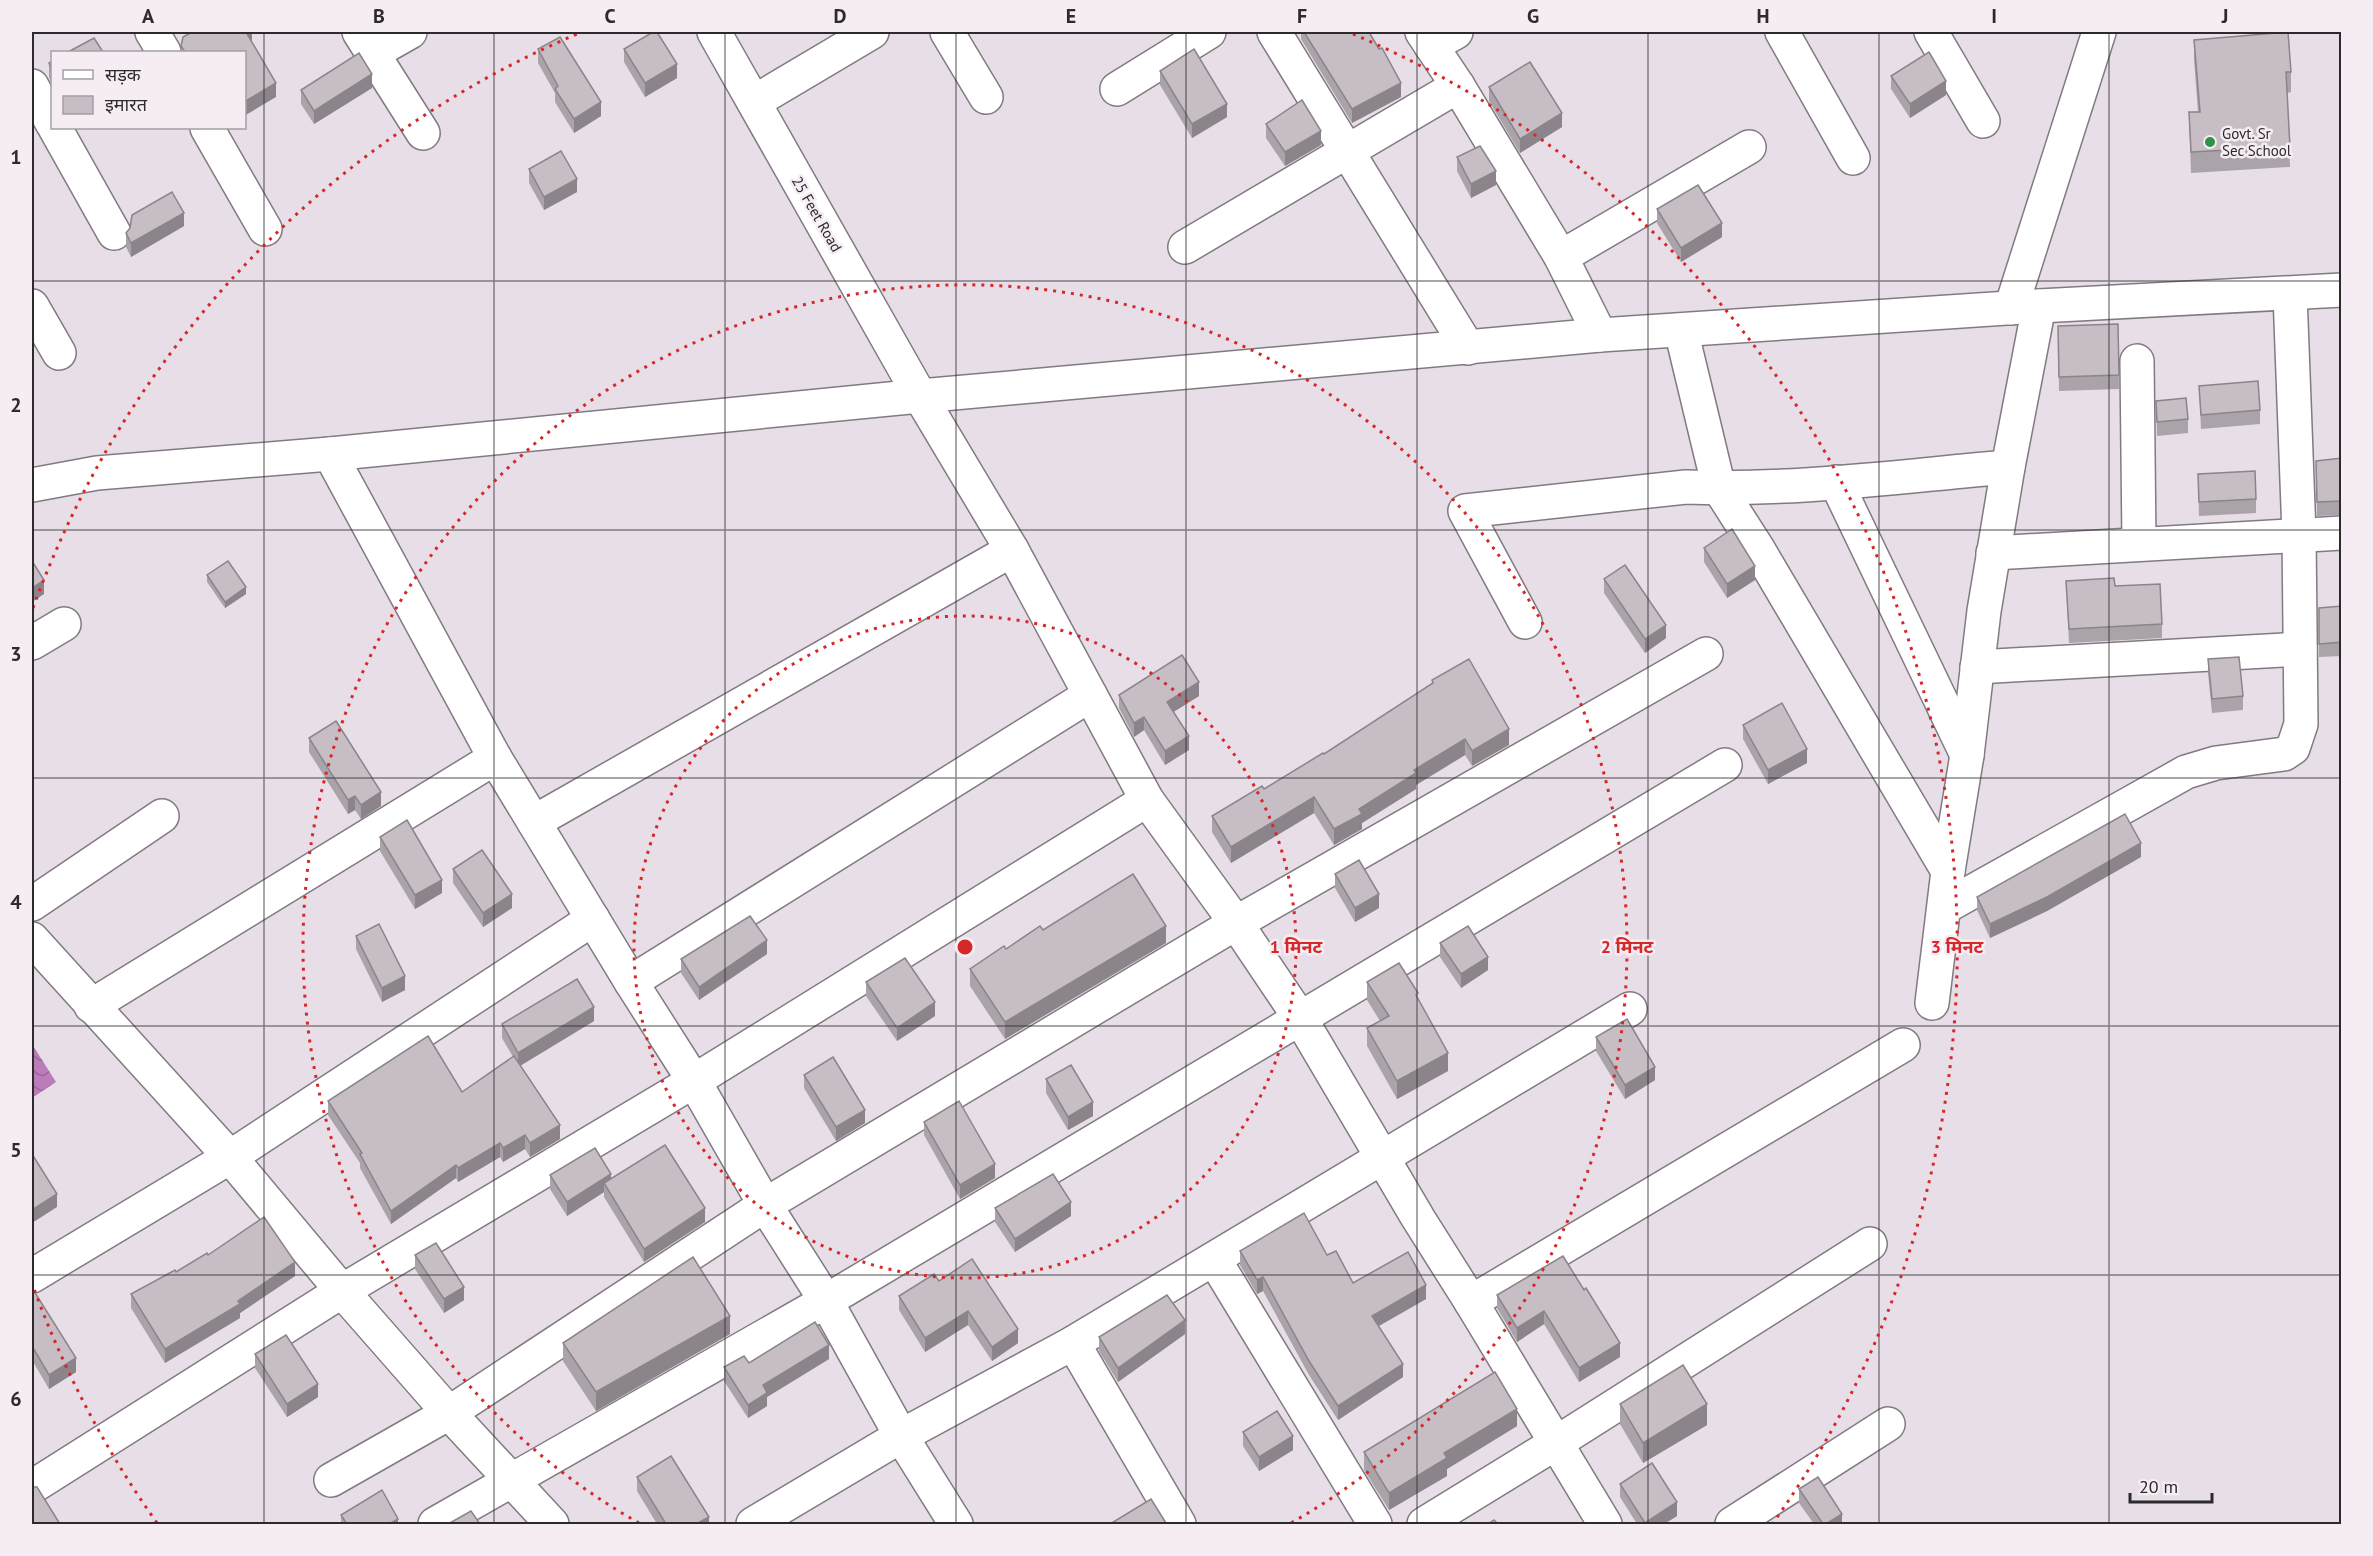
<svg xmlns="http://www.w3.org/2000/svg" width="2373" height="1556" font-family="'PT Sans','Noto Sans Devanagari',sans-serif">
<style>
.water{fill:url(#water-waves)}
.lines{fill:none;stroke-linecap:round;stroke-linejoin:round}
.minor-casing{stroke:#827a82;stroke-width:36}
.minor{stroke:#fff;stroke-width:33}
.wall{fill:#aaa3a9}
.shaded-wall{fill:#8b848a}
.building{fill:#c6bdc5;stroke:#8b848a;stroke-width:1.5}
.grid{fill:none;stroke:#2d2a2d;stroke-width:1.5;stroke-opacity:0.55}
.ring{fill:none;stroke:#d62828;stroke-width:3;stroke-dasharray:3 6}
.poi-dot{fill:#2e9247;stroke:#f5ecf4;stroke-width:2}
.labels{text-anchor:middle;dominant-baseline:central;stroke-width:5;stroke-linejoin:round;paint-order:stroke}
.poi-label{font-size:15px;fill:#2d2a2d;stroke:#f5ecf4;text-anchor:start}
.street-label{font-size:15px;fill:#2d2a2d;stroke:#f5ecf4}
.centre{fill:#d62828;stroke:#f5ecf4;stroke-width:3}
.ring-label{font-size:18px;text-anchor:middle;font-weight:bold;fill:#d62828;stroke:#f5ecf4;stroke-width:5;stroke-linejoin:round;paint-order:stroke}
.neatline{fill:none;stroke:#2d2a2d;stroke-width:2}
.grid-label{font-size:20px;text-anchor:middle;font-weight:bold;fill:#2d2a2d}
</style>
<defs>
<pattern id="water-waves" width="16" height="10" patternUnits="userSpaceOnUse" patternTransform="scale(1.5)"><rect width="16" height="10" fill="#bb7cb9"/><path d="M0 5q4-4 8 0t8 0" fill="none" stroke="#986697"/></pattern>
</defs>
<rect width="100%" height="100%" fill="#e7dee7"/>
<path class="water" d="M32,1044L56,1082L32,1098Z"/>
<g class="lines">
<g class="minor-casing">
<g id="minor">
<path d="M152,32L164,52"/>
<path d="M359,32L423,133"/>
<path d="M714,32L920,396L1012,550L1147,800L1236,923L1300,1018L1418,1218L1471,1302L1605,1524"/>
<path d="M947,32L986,97"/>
<path d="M1274,32L1468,348"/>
<path d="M1422,32L1458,86L1561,257L1600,335"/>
<path d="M1782,32L1853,158"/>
<path d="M1931,32L1983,121"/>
<path d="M1431,46L1456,32"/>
<path d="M373,53L410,32"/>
<path d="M32,86L52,123"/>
<path d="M1117,89L1209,32"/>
<path d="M754,102L872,32"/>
<path d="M55,128L114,233"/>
<path d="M207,128L265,229"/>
<path d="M1185,247L1458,86"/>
<path d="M1561,257L1749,147"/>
<path d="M32,306L59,353"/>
<path d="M2011,308L2099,32"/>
<path d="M1681,330L1719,488L1758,549L1948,871"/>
<path d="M2137,361L2139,544"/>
<path d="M330,454L495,758L631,982L694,1081L765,1205L826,1301L901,1436L956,1524"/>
<path d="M1836,482L1967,755"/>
<path d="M32,485L97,473L330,454L920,396L1600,335L2039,306L2342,290"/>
<path d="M1993,553L2342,533"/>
<path d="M1525,622L1465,511L1686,487C1793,491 1901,476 2008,467"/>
<path d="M32,643L64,624"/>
<path d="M1977,667L2300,649"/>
<path d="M534,822L1012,550"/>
<path d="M32,904L162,816"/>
<path d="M1945,907L2186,772L2216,763L2284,754L2293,748L2301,724L2299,534L2290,294"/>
<path d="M32,939L230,1157L342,1291L449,1413L552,1524"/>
<path d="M631,982L1090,695"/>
<path d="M1932,1003L1948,871L1967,755L1984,611L2008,467L2039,306"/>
<path d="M91,1006L495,758"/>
<path d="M1214,1259L1375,1524"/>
<path d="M32,1276L230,1157L593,919"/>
<path d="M1471,1302L1903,1045"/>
<path d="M1073,1343L1179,1524"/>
<path d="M331,1480L449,1413L765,1205L1236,923L1706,654"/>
<path d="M32,1487L342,1291L694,1081L1147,800"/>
<path d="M435,1524L826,1301L1725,765"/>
<path d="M753,1524L901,1436L1073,1343L1630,1009"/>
<path d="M1424,1524L1556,1443L1870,1244"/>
<path d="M1732,1524L1888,1424"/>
</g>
</g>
<use href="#minor" class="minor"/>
</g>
<g class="wall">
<path d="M1301,32H1369L1401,97L1352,123L1301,39Z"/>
<path d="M2194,40L2291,72V92L2287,93L2290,167L2191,173L2189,112H2198L2194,60Z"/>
<path d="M538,49L601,116L574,133L555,102V93L538,63Z"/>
<path d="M624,49L677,78L645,97L624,62Z"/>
<path d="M52,61V84L49,77V63Z"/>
<path d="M1160,71L1227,117L1192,138L1160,85Z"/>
<path d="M1891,76L1946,95L1910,118L1891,89Z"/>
<path d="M1489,87L1562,127L1520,153L1489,101Z"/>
<path d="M372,88L314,124L301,104V90Z"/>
<path d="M1266,124L1321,145L1285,166L1266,138Z"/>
<path d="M1457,157L1496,185L1471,198L1457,171Z"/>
<path d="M529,169L577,192L544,210L529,183Z"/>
<path d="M1657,209L1722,237L1681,262L1657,223Z"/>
<path d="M184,226L131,257L126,247V233Z"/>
<path d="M2118,324L2119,389L2059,391L2058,326Z"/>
<path d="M2199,386L2260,410V424L2201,429Z"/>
<path d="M2156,401L2188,419V433L2157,436Z"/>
<path d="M2342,458V515L2317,516L2316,461Z"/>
<path d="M2198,474L2256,499V513L2199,516Z"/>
<path d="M1704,548L1755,580L1727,598L1704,562Z"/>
<path d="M207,575L246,594L225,608L207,582Z"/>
<path d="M1604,579L1666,638L1645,653L1604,593Z"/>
<path d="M2066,581L2115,586L2162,624V638L2069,643Z"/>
<path d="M2342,606V656L2319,657V608Z"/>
<path d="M2208,659L2243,696V710L2212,713L2208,673Z"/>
<path d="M1432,680L1509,745L1472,766L1465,755L1416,785V789L1362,823V829L1334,845L1314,813L1231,863L1212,832V816L1264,789L1324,754L1432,685Z"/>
<path d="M1119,695L1199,696L1173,712L1189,750L1165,765L1144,730L1134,737L1119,708Z"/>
<path d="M1743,725L1807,763L1768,784L1743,739Z"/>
<path d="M309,738L381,806L361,819L355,810L348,814L309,752Z"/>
<path d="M380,837L442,893L415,909L380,851Z"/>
<path d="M2141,857L2047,911L1990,938L1977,910V897Z"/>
<path d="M453,869L512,908L483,927L453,883Z"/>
<path d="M1335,874L1379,908L1355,922L1335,888Z"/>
<path d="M1043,930L1166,943L1005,1039L970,986V969Z"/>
<path d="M356,936L405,990L382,1002L356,949Z"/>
<path d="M1440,943L1488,970L1461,988L1440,957Z"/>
<path d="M767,954L699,1000L681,973V959Z"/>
<path d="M866,982L935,1016L897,1041L866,996Z"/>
<path d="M1367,982L1418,998L1448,1071L1397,1099L1367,1046V1028L1380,1021L1367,1000Z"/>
<path d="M594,1021L520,1066L560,1139L530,1157L525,1149L503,1162L500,1157L458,1182L456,1178L391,1224L360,1168V1163L328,1115V1101L462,1092L513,1057L502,1038V1024Z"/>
<path d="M1596,1037L1655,1080L1625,1099L1596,1051Z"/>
<path d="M804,1075L865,1123L836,1141L804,1088Z"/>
<path d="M1046,1079L1093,1116L1068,1130L1046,1093Z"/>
<path d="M924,1122L995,1178L960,1199L924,1135Z"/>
<path d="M550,1175L611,1179L705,1222L644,1262L604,1197V1192L567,1216L550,1189Z"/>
<path d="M995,1208L1071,1216L1015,1252L995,1222Z"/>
<path d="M1240,1251L1327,1255L1353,1283L1426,1299L1378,1326L1403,1377L1338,1420L1309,1375L1263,1291L1257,1294L1240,1265Z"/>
<path d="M208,1255L295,1276L240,1313V1318L165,1363L131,1308V1294L176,1272Z"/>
<path d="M415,1255L464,1300L444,1313L415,1269Z"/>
<path d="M1563,1256L1620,1357L1579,1382L1544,1324L1517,1342L1497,1308V1295Z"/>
<path d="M939,1281L1018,1343L992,1361L968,1325L925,1352L899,1310V1296Z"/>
<path d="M32,1288L76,1372L49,1389L32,1360Z"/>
<path d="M730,1334L596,1411L563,1361V1343Z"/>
<path d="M1185,1334L1118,1382L1099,1351V1337Z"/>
<path d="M255,1354L318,1397L287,1417L255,1368Z"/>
<path d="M829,1359L767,1397V1406L748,1418L724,1381V1367L749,1363Z"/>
<path d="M1620,1404L1707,1425L1643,1463L1620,1424Z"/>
<path d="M1517,1426L1447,1469V1476L1389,1510L1364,1470V1452Z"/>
<path d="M1243,1432L1293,1450L1259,1471L1243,1446Z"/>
<path d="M637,1477L709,1524H657L637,1491Z"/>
<path d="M1620,1484L1677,1516L1664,1524H1637L1620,1497Z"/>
<path d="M1799,1489L1842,1524H1814L1799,1503Z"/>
<path d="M341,1515L398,1524H341Z"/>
</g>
<g class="shaded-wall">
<path d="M246,32H252V42L246,46Z"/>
<path d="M677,64V78L645,97V83Z"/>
<path d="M372,74V88L314,124V111Z"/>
<path d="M1946,81V95L1910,118V104Z"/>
<path d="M276,83V97L244,116V102Z"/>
<path d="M1401,83V97L1352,123V109Z"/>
<path d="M601,102V116L574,133V119Z"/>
<path d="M1227,104V117L1192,138V124Z"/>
<path d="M1562,113V127L1520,153V139Z"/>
<path d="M1321,131V145L1285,166V152Z"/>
<path d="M1496,171V185L1471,198V184Z"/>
<path d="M577,179V192L544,210V197Z"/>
<path d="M184,213V226L131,257V243Z"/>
<path d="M1722,223V237L1681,262V248Z"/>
<path d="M1755,566V580L1727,598V584Z"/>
<path d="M44,580V594L32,602V588Z"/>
<path d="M246,587V594L225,608V602Z"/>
<path d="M1666,625V638L1645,653V639Z"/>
<path d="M1199,682V696L1167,716V702Z"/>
<path d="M1144,717V730L1134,737V723Z"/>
<path d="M1509,729V745L1472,766V751Z"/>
<path d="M1189,736V750L1165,765V751Z"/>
<path d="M1465,739V755L1416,785V789L1362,823V829L1334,845V829L1359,809L1414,770Z"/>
<path d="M1807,749V763L1768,784V770Z"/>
<path d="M381,792V806L361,819V805Z"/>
<path d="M355,796V810L348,814V800Z"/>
<path d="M1314,797V813L1231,863V847Z"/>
<path d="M2141,843V857L2047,911L1990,938V924Z"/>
<path d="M442,880V893L415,909V895Z"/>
<path d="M512,894V908L483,927V913Z"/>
<path d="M1379,894V908L1355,922V908Z"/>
<path d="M1166,926V943L1005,1039V1022Z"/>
<path d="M767,940V954L699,1000V987Z"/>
<path d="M1488,957V970L1461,988V974Z"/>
<path d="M405,976V990L382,1002V988Z"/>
<path d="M935,1002V1016L897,1041V1028Z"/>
<path d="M594,1007V1021L518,1067V1053Z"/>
<path d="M1448,1053V1071L1397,1099V1081Z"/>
<path d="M1655,1067V1080L1625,1099V1085Z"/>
<path d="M1093,1102V1116L1068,1130V1117Z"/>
<path d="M865,1110V1123L836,1141V1127Z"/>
<path d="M560,1125V1139L530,1157V1143Z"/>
<path d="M525,1135V1149L503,1162V1148Z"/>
<path d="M500,1143V1157L458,1182V1168Z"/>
<path d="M995,1164V1178L960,1199V1185Z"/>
<path d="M456,1165V1178L391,1224V1211Z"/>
<path d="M611,1174V1188L604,1183V1192L567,1216V1202Z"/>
<path d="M57,1194V1207L32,1223V1210Z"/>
<path d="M1071,1202V1216L1015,1252V1239Z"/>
<path d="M705,1208V1222L644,1262V1249Z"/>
<path d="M295,1262V1276L240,1313V1318L165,1363V1349Z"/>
<path d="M1263,1277V1291L1257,1294V1280Z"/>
<path d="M1426,1285V1299L1372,1330V1316Z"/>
<path d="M464,1287V1300L444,1313V1299Z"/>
<path d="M968,1311V1325L925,1352V1338Z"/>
<path d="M1544,1311V1324L1517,1342V1328Z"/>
<path d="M730,1316V1334L596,1411V1392Z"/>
<path d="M1185,1320V1334L1118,1382V1368Z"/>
<path d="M1018,1329V1343L992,1361V1347Z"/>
<path d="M1620,1343V1357L1579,1382V1368Z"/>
<path d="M829,1345V1359L767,1397V1406L748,1418V1405L763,1385Z"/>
<path d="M76,1358V1372L49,1389V1375Z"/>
<path d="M1403,1364V1377L1338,1420V1406Z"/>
<path d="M318,1384V1397L287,1417V1404Z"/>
<path d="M1707,1404V1425L1643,1463V1443Z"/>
<path d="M1517,1409V1426L1447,1469V1476L1389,1510V1493L1444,1453Z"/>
<path d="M1293,1436V1450L1259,1471V1457Z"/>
<path d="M1677,1502V1516L1664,1524H1645V1523Z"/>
<path d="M1842,1514V1524H1826Z"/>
<path d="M709,1517V1524H696Z"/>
<path d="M398,1519V1524H389Z"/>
</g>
<g class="building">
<path d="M192,32H246L276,83L244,102V52H185L181,46L183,37Z"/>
<path d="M653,32H657L677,64L645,83L624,49Z"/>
<path d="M1304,32H1369L1379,49L1382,48L1401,83L1352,109Z"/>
<path d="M2288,32L2291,72H2286L2290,147L2191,152L2189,112H2200L2194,40Z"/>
<path d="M560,37L601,102L574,119L555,89L558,86L538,49Z"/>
<path d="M94,38L103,52H68Z"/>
<path d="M1194,49L1227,104L1192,124L1160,71Z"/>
<path d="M1929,52L1946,81L1910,104L1891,76Z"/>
<path d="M359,53L372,74L314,111L301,90Z"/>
<path d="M52,61V71L49,63Z"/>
<path d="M1530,62L1562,113L1520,139L1489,87Z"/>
<path d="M1302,100L1321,131L1285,152L1266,124Z"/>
<path d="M1480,146L1496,171L1471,184L1457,157Z"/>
<path d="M561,151L577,179L544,197L529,169Z"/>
<path d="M1698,185L1722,223L1681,248L1657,209Z"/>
<path d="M172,192L184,213L131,243L126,233L130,228L132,215Z"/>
<path d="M2118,324L2119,375L2059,377L2058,326Z"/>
<path d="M2258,381L2260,410L2201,415L2199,386Z"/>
<path d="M2186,398L2188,419L2157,422L2156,401Z"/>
<path d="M2342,458V501L2317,502L2316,461Z"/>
<path d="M2255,471L2256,499L2199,502L2198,474Z"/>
<path d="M1732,529L1755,566L1727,584L1704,548Z"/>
<path d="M32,561L44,580L32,588Z"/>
<path d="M228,561L246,587L225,602L207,575Z"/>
<path d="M1625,565L1666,625L1645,639L1604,579Z"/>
<path d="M2114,578L2115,586L2160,584L2162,624L2069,629L2066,581Z"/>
<path d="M2342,606V642L2319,644V608Z"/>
<path d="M1182,655L1199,682L1167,702L1189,736L1165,751L1144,717L1134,723L1119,695Z"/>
<path d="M2239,657L2243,696L2212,699L2208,659Z"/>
<path d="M1469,659L1509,729L1472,751L1465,739L1414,770L1416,773L1359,809L1362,814L1334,829L1314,797L1231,847L1212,816L1262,786L1264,789L1323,753L1324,754L1433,683L1432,680Z"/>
<path d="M1782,703L1807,749L1768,770L1743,725Z"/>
<path d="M336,721L381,792L361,805L355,796L348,800L309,738Z"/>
<path d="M2125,814L2141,843L2047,897L1990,924L1977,897Z"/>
<path d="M407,820L442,880L415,895L380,837Z"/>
<path d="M482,850L512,894L483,913L453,869Z"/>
<path d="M1359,860L1379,894L1355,908L1335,874Z"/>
<path d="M1133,874L1166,926L1005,1022L970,969L1004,946L1006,949L1040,926L1043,930Z"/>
<path d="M750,916L767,940L699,987L681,959Z"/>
<path d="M379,924L405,976L382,988L356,936Z"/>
<path d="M1468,926L1488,957L1461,974L1440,943Z"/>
<path d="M905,958L935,1002L897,1028L866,982Z"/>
<path d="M1399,963L1418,993L1416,995L1448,1053L1397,1081L1367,1028L1389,1016L1367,982Z"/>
<path d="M577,979L594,1007L518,1053L502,1024Z"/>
<path d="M1627,1019L1655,1067L1625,1085L1596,1037Z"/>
<path d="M428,1036L462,1092L514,1056L560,1125L530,1143L525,1135L503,1148L500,1143L458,1168L456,1165L391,1211L360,1154L362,1153L328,1101Z"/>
<path d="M833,1057L865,1110L836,1127L804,1075Z"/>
<path d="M1071,1065L1093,1102L1068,1117L1046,1079Z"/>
<path d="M959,1101L995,1164L960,1185L924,1122Z"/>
<path d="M665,1145L705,1208L644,1249L604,1183Z"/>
<path d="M595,1148L611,1174L567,1202L550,1175Z"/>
<path d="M32,1154L57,1194L32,1210Z"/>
<path d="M1053,1174L1071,1202L1015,1239L995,1208Z"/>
<path d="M1304,1213L1327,1255L1336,1251L1353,1283L1408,1252L1426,1285L1372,1316L1403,1364L1338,1406L1309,1361L1263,1277L1257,1280L1240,1251Z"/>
<path d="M264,1217L295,1262L238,1301L240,1304L165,1349L131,1294L175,1270L176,1272L207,1253L208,1255Z"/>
<path d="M436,1243L464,1287L444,1299L415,1255Z"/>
<path d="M1563,1256L1584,1290L1586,1288L1620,1343L1579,1368L1544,1311L1517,1328L1497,1295Z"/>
<path d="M693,1257L730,1316L596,1392L563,1343Z"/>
<path d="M972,1259L1018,1329L992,1347L968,1311L925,1338L899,1296L934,1274L939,1281Z"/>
<path d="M32,1288L76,1358L49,1375L32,1346Z"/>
<path d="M1167,1295L1185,1320L1118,1368L1099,1337Z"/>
<path d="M815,1322L829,1345L763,1385L767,1393L748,1405L724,1367L744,1356L749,1363Z"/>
<path d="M286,1335L318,1384L287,1404L255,1354Z"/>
<path d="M1683,1365L1707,1404L1643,1443L1620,1404Z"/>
<path d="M1495,1372L1517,1409L1444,1453L1447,1458L1389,1493L1364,1452Z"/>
<path d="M1277,1411L1293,1436L1259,1457L1243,1432Z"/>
<path d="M671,1456L709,1517L696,1524H666L637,1477Z"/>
<path d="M1652,1463L1677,1502L1645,1523L1620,1484Z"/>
<path d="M1818,1477L1842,1514L1826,1524H1823L1799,1489Z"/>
<path d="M32,1487H37L60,1524H32Z"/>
<path d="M382,1490L398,1519L389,1524H347L341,1515Z"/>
<path d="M1151,1499L1166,1523L1164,1524H1110Z"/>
<path d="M471,1511L480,1524H448Z"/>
<path d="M1494,1520L1498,1524H1488Z"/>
</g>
<path class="grid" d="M264,32V1524M494,32V1524M725,32V1524M956,32V1524M1186,32V1524M1417,32V1524M1648,32V1524M1879,32V1524M2109,32V1524M32,281H2342M32,530H2342M32,778H2342M32,1026H2342M32,1275H2342"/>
<g class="ring">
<circle cx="965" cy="947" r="331"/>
<path d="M639 1523A662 662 0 1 1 1291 1523"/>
<path d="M157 1523A992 992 0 0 1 33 1286M33 608A992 992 0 0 1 577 34M1353 34A992 992 0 0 1 1773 1523"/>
</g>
<circle class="poi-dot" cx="2210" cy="142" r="6"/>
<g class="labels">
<g class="poi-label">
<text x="2222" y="133">Govt. Sr<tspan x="2222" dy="17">Sec School</tspan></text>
</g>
<g class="street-label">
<text transform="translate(817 214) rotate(60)">25 Feet Road</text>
</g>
</g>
<circle cx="965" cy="947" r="9" class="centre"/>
<g class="ring-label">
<text x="1296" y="953">1 मिनट</text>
<text x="1627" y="953">2 मिनट</text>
<text x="1957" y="953">3 मिनट</text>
</g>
<rect width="2373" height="1556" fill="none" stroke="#f5ecf4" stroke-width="66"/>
<rect x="51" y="51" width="195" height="78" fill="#f5ecf4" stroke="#a59ea4" stroke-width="1.5"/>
<rect x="63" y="70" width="30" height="9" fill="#ffffff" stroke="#a59ea4" stroke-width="1.5"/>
<text x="105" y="81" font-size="18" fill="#2d2a2d">सड़क</text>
<rect x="63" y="96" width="30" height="18" fill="#c6bdc5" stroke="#a59ea4" stroke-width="1.5"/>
<text x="105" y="111" font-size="18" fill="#2d2a2d">इमारत</text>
<path d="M2130 1493v9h82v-9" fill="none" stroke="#2d2a2d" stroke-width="3"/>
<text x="2139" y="1493" font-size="18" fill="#2d2a2d" stroke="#f5ecf4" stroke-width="4.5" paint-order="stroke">20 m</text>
<rect x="33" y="33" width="2307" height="1490" class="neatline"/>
<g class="grid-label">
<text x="148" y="23">A</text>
<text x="379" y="23">B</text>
<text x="610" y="23">C</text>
<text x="840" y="23">D</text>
<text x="1071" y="23">E</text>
<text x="1302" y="23">F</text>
<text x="1533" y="23">G</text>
<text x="1763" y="23">H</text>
<text x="1994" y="23">I</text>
<text x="2225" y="23">J</text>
<text x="16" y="164">1</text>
<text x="16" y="412">2</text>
<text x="16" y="661">3</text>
<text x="16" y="909">4</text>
<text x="16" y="1157">5</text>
<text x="16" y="1406">6</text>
</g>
</svg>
